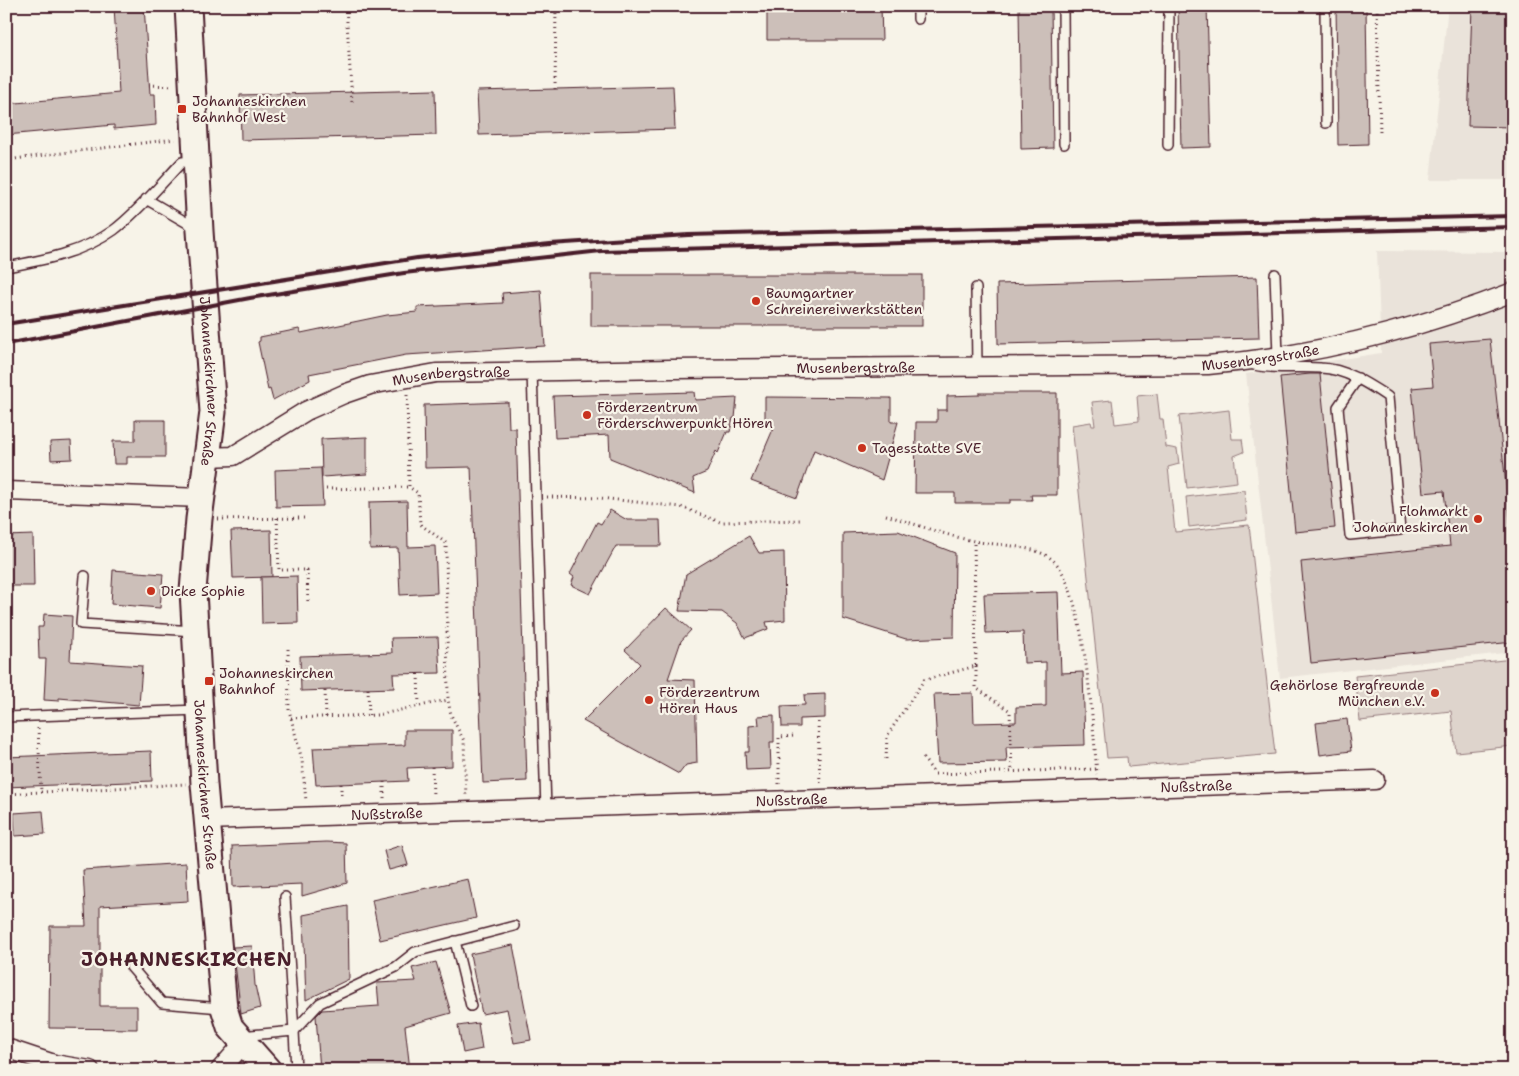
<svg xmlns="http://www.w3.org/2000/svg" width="1519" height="1076" font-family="'Shantell Sans',sans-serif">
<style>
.built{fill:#eae3da}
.green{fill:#ded4cc;stroke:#947a7c}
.building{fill:#ccbfb9;stroke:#4a1f2b}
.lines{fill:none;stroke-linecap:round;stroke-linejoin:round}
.lane-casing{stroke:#4a1f2b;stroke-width:12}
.street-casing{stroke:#4a1f2b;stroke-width:21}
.secondary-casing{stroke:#4a1f2b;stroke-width:29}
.path{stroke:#4a1f2b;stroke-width:3;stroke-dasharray:1 4;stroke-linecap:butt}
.lane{stroke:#f7f3e8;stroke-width:9}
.street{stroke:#f7f3e8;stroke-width:18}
.secondary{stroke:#f7f3e8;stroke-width:25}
.rail{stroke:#4a1f2b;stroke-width:4}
.poi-dot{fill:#c8321e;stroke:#f7f3e8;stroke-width:2}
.labels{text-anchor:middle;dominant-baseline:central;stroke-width:4.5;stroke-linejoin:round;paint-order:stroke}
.poi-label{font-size:14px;fill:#4a1f2b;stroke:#f7f3e8;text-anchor:start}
.street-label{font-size:14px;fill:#4a1f2b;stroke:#f7f3e8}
.district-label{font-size:19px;font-weight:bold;letter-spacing:1px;fill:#4a1f2b;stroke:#f7f3e8}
</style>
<rect width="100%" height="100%" fill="#f7f3e8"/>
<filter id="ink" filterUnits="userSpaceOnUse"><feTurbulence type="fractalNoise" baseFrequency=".02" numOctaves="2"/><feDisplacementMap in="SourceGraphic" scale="10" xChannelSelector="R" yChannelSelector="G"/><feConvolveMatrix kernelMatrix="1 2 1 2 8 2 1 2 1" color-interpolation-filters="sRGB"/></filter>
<g filter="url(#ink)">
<g class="built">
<path d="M1448,6H1513V180H1430Z"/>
<path d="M1377,251L1513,252V652L1280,678L1246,374L1381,353Z"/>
</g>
<g class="green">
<path d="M1157,394L1160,419H1163L1166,447L1177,449L1179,464L1168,467L1175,532L1249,525L1275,754L1128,767L1127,757L1107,758L1072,425L1091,422L1092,426H1095L1092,402L1112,400L1115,424L1139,421L1137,396Z"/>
<path d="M1229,410L1232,439H1242L1244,452L1234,456L1237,482L1187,488L1179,416Z"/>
<path d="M1244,490L1247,520L1189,527L1186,497Z"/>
<path d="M1513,659V746L1456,752L1451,711L1360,721L1355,676Z"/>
</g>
<g class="building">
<path d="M114,6H144L150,94H155L156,125L114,129V125L6,135V104L119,93Z"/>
<path d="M767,6H881L882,40H767Z"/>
<path d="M1019,6H1051L1053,148L1021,149Z"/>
<path d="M1178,6H1207L1211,147L1181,148Z"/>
<path d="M1336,6H1366L1368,144L1338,145Z"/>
<path d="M1472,6H1513V127L1468,126Z"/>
<path d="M673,86L675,129L479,135L477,91Z"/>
<path d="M435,90L436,135L241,140L240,95Z"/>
<rect x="591" y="275" width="331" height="51"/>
<path d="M1257,277L1259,338L998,344L997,284Z"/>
<path d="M541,290L545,346L406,355L309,374L310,380L273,400L270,389L268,390L258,342L260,341V337L299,329L301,333L387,315L417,312V307L503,303L502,293Z"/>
<path d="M1490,339L1513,549V642L1311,663L1301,562L1450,546L1444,491L1423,493L1412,388L1433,386L1429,344Z"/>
<path d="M1310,374H1320L1335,528L1295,532L1280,377Z"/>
<path d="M694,392L695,400L737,398L735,418H733L730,432H727L718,453L716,451L707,472L693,478L695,493L610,458L609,435L555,438L553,396Z"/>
<path d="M979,393H1057V495H1031L1032,500H1010V503H955V493H915L916,422H937V410H947V396L979,395Z"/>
<path d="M765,397L891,398V422H898L882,480L814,450L797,498L751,481L774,427H765Z"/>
<path d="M508,402L509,428H516L527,781L483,783L471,467L425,468L424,405Z"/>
<path d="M135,420H165V457H127V464H114L113,441H135Z"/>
<path d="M367,437V474L322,477L321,439Z"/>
<path d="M71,441L72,459L51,460L50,442Z"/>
<path d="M321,468L323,506L276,507L275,470Z"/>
<path d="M407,501L408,547L435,546L437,593L400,595L398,548L370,549L369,502Z"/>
<path d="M610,510L627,520H660L661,546H616L590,594L571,585L574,577L570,574L597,522L601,524Z"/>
<path d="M271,530L272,577L233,578L231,531Z"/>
<path d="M898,531L955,553L954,637L906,639L843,619V533Z"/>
<path d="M33,535L34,586H6V536Z"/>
<path d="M749,536L759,553L784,552L785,620L766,622L768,629L745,638L737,623L722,612L679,611L686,574Z"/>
<path d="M113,570L163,574L160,608L111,604Z"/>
<path d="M297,576L298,623L262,624L261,577Z"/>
<path d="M1058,592L1061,673L1083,672L1085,745L1006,747L1007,762L938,763L934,694L973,693L974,723L1016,722V707L1046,706V662L1024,663L1023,632L986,633L984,594Z"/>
<path d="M666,608L691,630L681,641L668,679L695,680L697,763L686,765L679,774L583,721L640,664L625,650Z"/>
<path d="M44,614L72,616L70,661L142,666L139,705L59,698V701L44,700L46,659H39L38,627H43Z"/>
<path d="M438,637L440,673L393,674L394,688L301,691L300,656L392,653L391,638Z"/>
<path d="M825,694V718L800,719V727H782L781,706L805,705L804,695Z"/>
<path d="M774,715V742H770L771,769L746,770L745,752H749V726L759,725L758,716Z"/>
<path d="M1347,719L1351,751L1320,755L1316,723Z"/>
<path d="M405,730H452V766L407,768L408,781L316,785L313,748L405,745Z"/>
<path d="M151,751L152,781L6,787V757Z"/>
<path d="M43,811L45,834L15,836L14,813Z"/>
<path d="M327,842L346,843L347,883L302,896V884L233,887L232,846Z"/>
<path d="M402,845L408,865L389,870L384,851Z"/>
<path d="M186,863L188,901L100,906V1006H137V1029L49,1028L50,926H86L83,870Z"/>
<path d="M468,879L476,918L380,940L372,900Z"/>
<path d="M348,906L349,979L306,1000L303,915Z"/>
<path d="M513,945L531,1040L514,1043L507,1009L482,1014L470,954Z"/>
<path d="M252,946L255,985L260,1008L241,1014L233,947Z"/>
<path d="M436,962L451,1013L405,1026L410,1070H320L316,1016L322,1010L379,1006L377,983L416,981L412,968Z"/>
<path d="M478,1023L482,1049L463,1053L458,1026Z"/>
</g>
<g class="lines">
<g class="lane-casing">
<g id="lane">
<path d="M1063,6L1064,144"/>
<path d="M1325,6L1326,123"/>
<path d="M918,19V6"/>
<path d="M1168,145L1169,6"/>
<path d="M146,199L196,228"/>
<path d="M6,267C44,260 82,253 114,230C138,212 161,184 182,162L194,161"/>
<path d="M1275,274L1278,356"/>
<path d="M976,288L977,367"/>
<path d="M1254,365C1277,370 1298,366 1321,368C1346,369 1368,384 1388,397L1400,530L1350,535L1338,407L1358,378"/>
<path d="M532,371L546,809"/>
<path d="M85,576L81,624L195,631"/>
<path d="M6,717L199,710"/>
<path d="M285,897L294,1031L320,1003L396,967L415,952L514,926"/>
<path d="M455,941L471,1006"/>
<path d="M131,967L162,1003L221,1008"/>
<path d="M245,1042L251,1035L294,1031L296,1070"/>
</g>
</g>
<g class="street-casing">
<g id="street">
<path id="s1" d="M209,457L233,456L306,411L344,394L370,385L436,373L671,369L1208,365C1313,356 1415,330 1513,292"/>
<path d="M6,491L203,498"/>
<path id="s2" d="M207,820L1375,780"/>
<path d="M6,1048L54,1064L90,1070"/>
<path d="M220,1070L243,1044"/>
</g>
</g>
<g class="secondary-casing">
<g id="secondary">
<path id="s3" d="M188,6L200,231L213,412L199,519L193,591L204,784L224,1008L230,1027L268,1070"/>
</g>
</g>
<g class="path">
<path d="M346,6L352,102"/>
<path d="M1377,6L1380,133"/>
<path d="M149,85L173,86"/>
<path d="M555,89L556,6"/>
<path d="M6,160L175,139"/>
<path d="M407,395L409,487L418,493L420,524L446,543L448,700L451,715L464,741L466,797"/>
<path d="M326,489L409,487"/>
<path d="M547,497L600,498L681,507L720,522L801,520"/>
<path d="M886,515C915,524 944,535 974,541C997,546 1036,544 1054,561C1085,591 1093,728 1097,774"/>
<path d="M277,518L279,570H307L308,605"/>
<path d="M218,519L305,518"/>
<path d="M288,649L289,710L302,760L306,801"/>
<path d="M976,666V688L1010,711L1012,772"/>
<path d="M418,674L419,706"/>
<path d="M368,689L369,716"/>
<path d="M325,691L326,717"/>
<path d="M291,718L377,715L448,700"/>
<path d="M818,722L820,784"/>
<path d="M38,728L41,792"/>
<path d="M923,758L935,774L1096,769"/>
<path d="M886,759L887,736L924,680L976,666L974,541"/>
<path d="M432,767L433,797"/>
<path d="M384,782V799"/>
<path d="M341,784V798"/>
<path d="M779,784V737L794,736"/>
<path d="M6,794L186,784"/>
</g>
<use href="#lane" class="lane"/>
<use href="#street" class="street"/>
<use href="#secondary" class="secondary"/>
<g class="rail">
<path d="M6,324L417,258L550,244L688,235L1513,216"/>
<path d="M6,344L250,298L404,273L601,251L1513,227"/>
</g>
</g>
</g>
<g class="poi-dot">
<rect x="177" y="104" width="10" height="10" rx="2.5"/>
<circle cx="756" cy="301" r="5"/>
<circle cx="587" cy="415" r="5"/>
<circle cx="862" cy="448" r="5"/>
<circle cx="1478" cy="519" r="5"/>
<circle cx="151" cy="591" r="5"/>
<rect x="204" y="676" width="10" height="10" rx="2.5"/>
<circle cx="1435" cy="693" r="5"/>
<circle cx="649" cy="700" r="5"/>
</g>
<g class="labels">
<g class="poi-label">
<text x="192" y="101">Johanneskirchen<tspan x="192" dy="16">Bahnhof West</tspan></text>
<text x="766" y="293">Baumgartner<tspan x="766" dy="16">Schreinereiwerkstätten</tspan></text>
<text x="597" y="407">Förderzentrum<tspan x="597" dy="16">Förderschwerpunkt Hören</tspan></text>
<text x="872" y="448">Tagesstatte SVE</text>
<text x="1468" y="511" text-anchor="end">Flohmarkt<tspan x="1468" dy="16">Johanneskirchen</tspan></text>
<text x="161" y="591">Dicke Sophie</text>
<text x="219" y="673">Johanneskirchen<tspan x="219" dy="16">Bahnhof</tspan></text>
<text x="1425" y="685" text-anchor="end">Gehörlose Bergfreunde<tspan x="1425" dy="16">München e.V.</tspan></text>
<text x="659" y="692">Förderzentrum<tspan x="659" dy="16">Hören Haus</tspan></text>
</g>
<g class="street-label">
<text stroke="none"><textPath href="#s1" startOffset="1071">Musenbergstraße</textPath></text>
<text stroke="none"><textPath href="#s1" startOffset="666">Musenbergstraße</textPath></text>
<text stroke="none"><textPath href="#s1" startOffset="261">Musenbergstraße</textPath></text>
<text stroke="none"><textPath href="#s3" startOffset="376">Johanneskirchner Straße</textPath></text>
<text stroke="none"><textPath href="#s3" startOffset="781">Johanneskirchner Straße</textPath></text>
<text stroke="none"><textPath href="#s2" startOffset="990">Nußstraße</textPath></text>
<text stroke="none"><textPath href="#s2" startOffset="585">Nußstraße</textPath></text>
<text stroke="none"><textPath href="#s2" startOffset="180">Nußstraße</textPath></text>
</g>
<g class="district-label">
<text x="187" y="959">JOHANNESKIRCHEN</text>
</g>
</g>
<rect width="1519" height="1076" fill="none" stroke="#f7f3e8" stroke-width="25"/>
<rect x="12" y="12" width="1494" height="1051" fill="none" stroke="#4a1f2b" stroke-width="2" filter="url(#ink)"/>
</svg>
